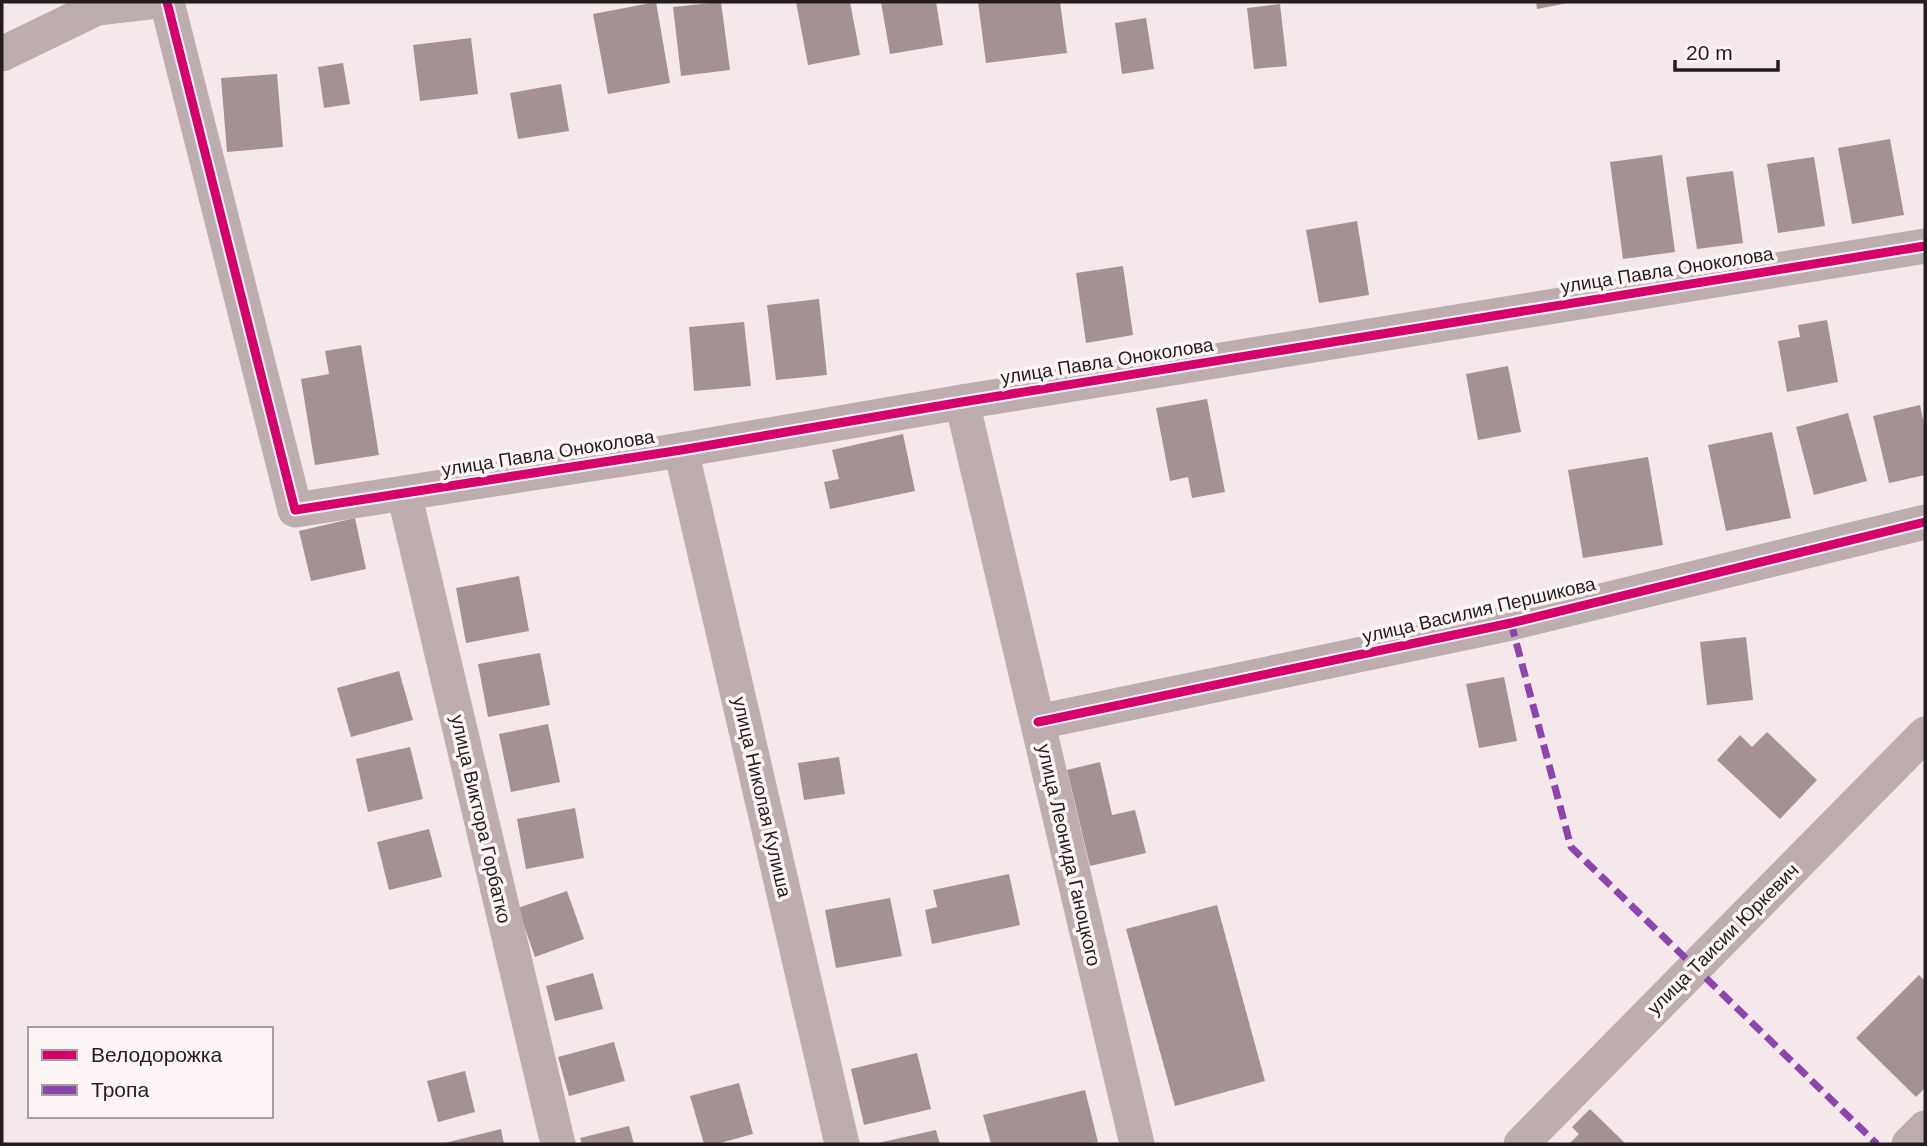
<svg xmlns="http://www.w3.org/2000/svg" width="1927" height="1146" font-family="Helvetica,sans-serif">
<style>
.building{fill:#a49194}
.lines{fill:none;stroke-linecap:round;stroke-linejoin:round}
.minor{stroke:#beadaf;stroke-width:35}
.quiet{stroke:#8e44ad;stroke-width:7;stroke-dasharray:14 7;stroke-linecap:butt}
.cycleway-casing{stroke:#fdf5f5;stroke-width:13}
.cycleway{stroke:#d6006c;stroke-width:9}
.labels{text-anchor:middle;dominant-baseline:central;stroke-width:7;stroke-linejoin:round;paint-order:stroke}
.street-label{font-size:19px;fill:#241d1e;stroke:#fdf5f5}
</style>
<rect width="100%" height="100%" fill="#f4e8ea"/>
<g class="building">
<path d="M656,2L670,83L608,94L593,14Z"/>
<path d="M721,2L730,70L681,76L673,7Z"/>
<path d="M796,2H850L860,55L808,65Z"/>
<path d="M881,2H936L943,45L890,54Z"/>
<path d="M978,2H1060L1067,53L986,63Z"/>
<path d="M1536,2H1568V3L1537,9Z"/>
<path d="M1280,4L1287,66L1254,69L1247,8Z"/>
<path d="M1146,18L1154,69L1122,74L1115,23Z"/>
<path d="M471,38L478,94L420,101L413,45Z"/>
<path d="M343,63L350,104L324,108L318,67Z"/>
<path d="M277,74L283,147L227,152L221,78Z"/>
<path d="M561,84L569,131L518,139L510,93Z"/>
<path d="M1890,139L1904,215L1852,224L1838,148Z"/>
<path d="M1662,155L1675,252L1623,259L1610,162Z"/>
<path d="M1814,157L1825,226L1778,233L1767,164Z"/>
<path d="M1733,171L1743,243L1697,249L1686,177Z"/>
<path d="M1357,221L1369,295L1319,303L1306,230Z"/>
<path d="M1123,266L1133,335L1086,343L1076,273Z"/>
<path d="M819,299L827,375L776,380L767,305Z"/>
<path d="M1827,320L1838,382L1787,392L1778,341L1800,337L1798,325Z"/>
<path d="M744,322L751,386L694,391L689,327Z"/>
<path d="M361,345L379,455L315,465L301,379L329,374L325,351Z"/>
<path d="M1508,366L1521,432L1478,440L1466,374Z"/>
<path d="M1207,399L1225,492L1192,498L1188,477L1170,481L1156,408Z"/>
<path d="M1920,405L1925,428V475L1889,483L1873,416Z"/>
<path d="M1848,413L1867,481L1814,495L1796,427Z"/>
<path d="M1772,432L1791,518L1726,531L1708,445Z"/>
<path d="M903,434L915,491L830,509L824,482L839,479L832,450Z"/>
<path d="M1648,457L1663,545L1583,558L1568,470Z"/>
<path d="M355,518L366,569L311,581L299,531Z"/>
<path d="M519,576L529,631L466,643L456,588Z"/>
<path d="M1746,637L1753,700L1707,705L1700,642Z"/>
<path d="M540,653L550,705L488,717L478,664Z"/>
<path d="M399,671L413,720L351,737L337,688Z"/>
<path d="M1504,677L1517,741L1479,748L1466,684Z"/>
<path d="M548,724L560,782L511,792L499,734Z"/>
<path d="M1767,732L1817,780L1780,819L1717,760L1740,735L1752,747Z"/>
<path d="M410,747L423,799L368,812L356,759Z"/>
<path d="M839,757L845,794L804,800L798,763Z"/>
<path d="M1100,762L1112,815L1135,810L1146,853L1090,866L1067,770Z"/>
<path d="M575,808L584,858L526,869L517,819Z"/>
<path d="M429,829L442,877L389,890L377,842Z"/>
<path d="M1009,874L1020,925L932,944L925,910L937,907L933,890Z"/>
<path d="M567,891L584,939L535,957L518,908Z"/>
<path d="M890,898L902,956L836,968L825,910Z"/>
<path d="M1217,905L1265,1081L1175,1106L1126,929Z"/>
<path d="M593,973L603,1009L555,1021L546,986Z"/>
<path d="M1919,975L1925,981V1088L1916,1097L1856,1038Z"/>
<path d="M614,1042L625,1081L569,1096L558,1057Z"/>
<path d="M917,1053L931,1109L864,1125L851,1069Z"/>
<path d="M465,1071L475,1112L438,1122L427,1081Z"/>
<path d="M739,1083L753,1134L716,1144H704L690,1096Z"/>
<path d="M1085,1090L1098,1142L1087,1144H991L983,1115Z"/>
<path d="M1590,1109L1626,1144H1569L1579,1134L1572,1127Z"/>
<path d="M629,1126L634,1144H582L580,1138Z"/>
<path d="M501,1129L504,1144H445V1143Z"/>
<path d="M936,1130L940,1144H878V1143Z"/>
</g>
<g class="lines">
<g class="minor">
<path d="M167,2L295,510L681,450L962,402L1925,246"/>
<path d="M2,54L97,8L149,2"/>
<path d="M962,402L1137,1144"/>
<path d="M681,450L842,1144"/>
<path d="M404,493L558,1144"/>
<path d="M1038,722L1511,623L1925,522"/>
<path d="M1521,1144L1925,734"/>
<path d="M1909,1144L1925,1128"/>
</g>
<path class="quiet" d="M1511,623L1571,847L1877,1144"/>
<g class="cycleway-casing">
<g id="cycleway">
<path d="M167,2L295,510L681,450L962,402L1925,246"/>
<path d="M1038,722L1511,623L1925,522"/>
</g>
</g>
<use href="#cycleway" class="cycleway"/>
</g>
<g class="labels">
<g class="street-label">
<text transform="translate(1667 270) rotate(-9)">улица Павла Оноколова</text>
<text transform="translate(1107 361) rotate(-9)">улица Павла Оноколова</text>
<text transform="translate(548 453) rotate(-9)">улица Павла Оноколова</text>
<text transform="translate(1479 610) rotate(-13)">улица Василия Першикова</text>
<text transform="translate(762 797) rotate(77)">улица Николая Кулиша</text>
<text transform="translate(481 819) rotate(77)">улица Виктора Горбатко</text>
<text transform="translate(1069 855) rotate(77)">улица Леонида Ганоцкого</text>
<text transform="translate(1723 939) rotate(-45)">улица Таисии Юркевич</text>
</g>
</g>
<rect width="1927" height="1146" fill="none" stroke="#241d1e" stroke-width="7"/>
<rect x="28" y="1027" width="245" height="91" fill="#fdf5f5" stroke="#a69f9f" stroke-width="2"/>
<rect x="42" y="1050" width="35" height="10" fill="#d6006c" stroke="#a69f9f" stroke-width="2"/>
<text x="91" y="1062" font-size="21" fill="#241d1e">Велодорожка</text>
<rect x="42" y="1085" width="35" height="10" fill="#8e44ad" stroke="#a69f9f" stroke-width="2"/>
<text x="91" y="1097" font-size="21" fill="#241d1e">Тропа</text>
<path d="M1675 60v10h103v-10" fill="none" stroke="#241d1e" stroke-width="3.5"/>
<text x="1686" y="60" font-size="21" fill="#241d1e" stroke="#fdf5f5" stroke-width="5" paint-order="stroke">20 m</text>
</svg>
